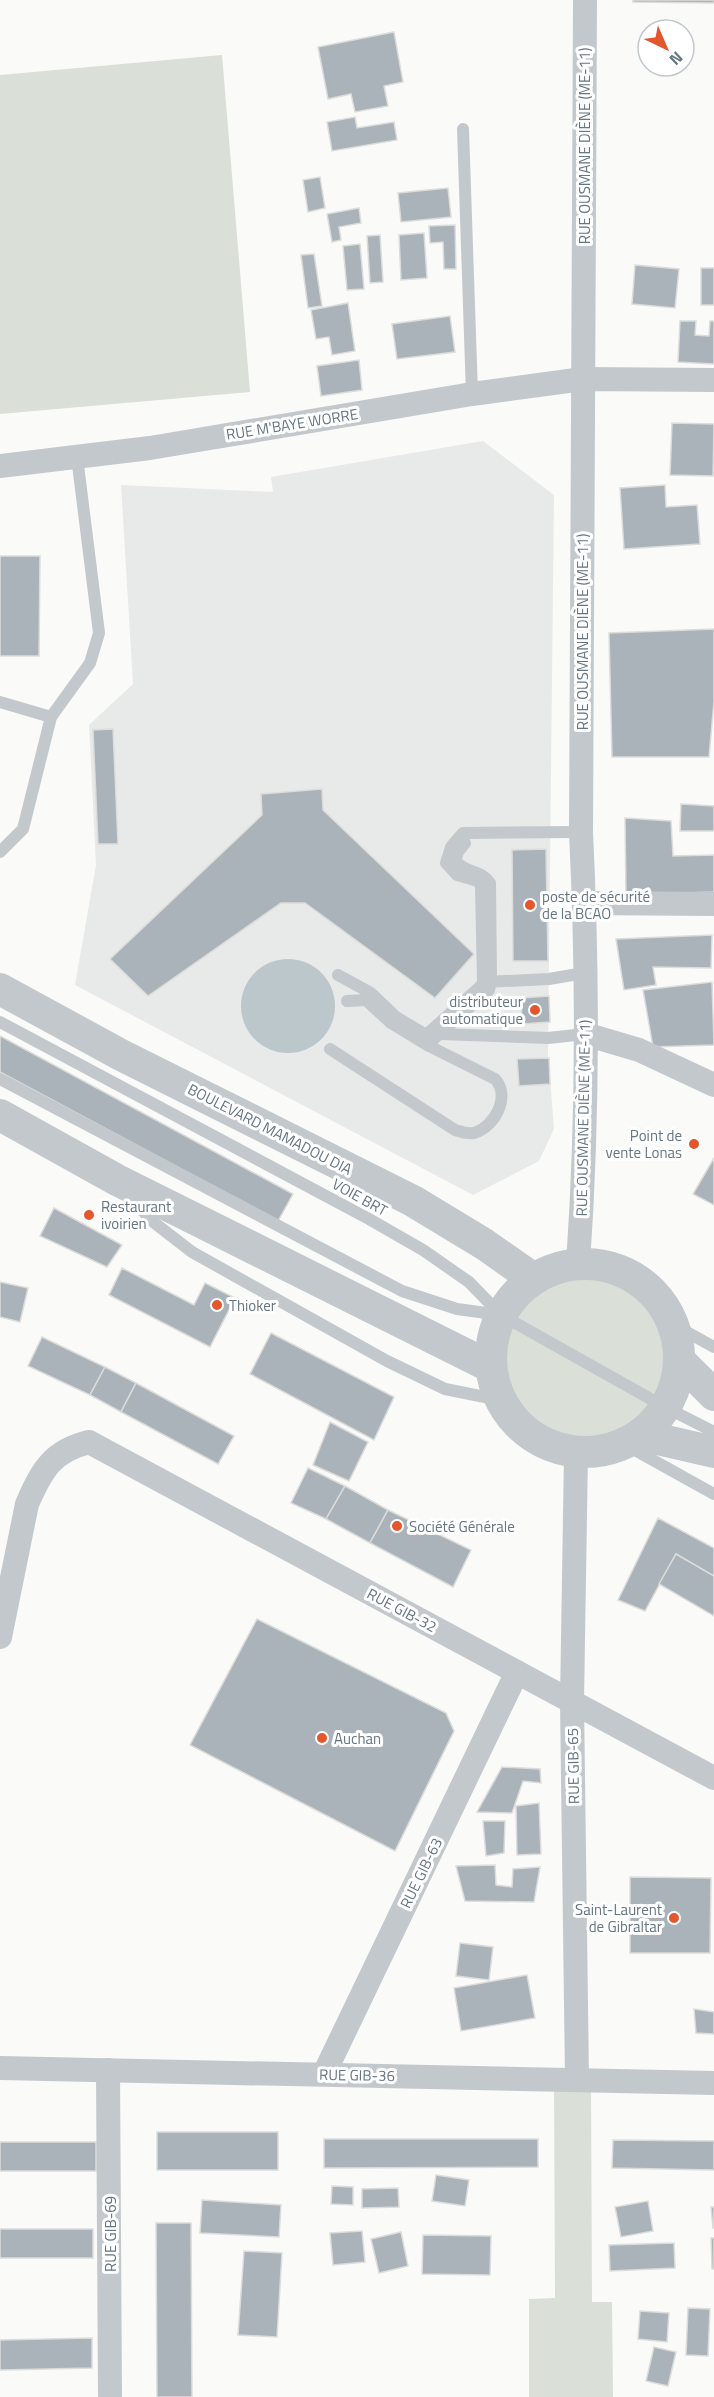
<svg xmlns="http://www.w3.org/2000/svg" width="714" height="2397" font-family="'Titillium Web',sans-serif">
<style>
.built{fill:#e8e9e9}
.green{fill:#dadfd7}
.water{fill:#bbc7cb}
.building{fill:#aab3b9;stroke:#dcdcda;stroke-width:1.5}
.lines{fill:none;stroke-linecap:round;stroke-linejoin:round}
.service{stroke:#c3c8cc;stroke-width:12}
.minor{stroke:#c3c8cc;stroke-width:24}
.tertiary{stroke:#c3c8cc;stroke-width:32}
.poi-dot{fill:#e4572e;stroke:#fff;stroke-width:2}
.labels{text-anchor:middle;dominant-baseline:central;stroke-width:6;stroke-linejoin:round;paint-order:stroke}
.street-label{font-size:15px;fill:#657683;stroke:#fff}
.poi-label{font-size:15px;fill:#657683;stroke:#fff;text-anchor:start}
</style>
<rect width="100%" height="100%" fill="#fafaf8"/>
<path class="built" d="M483,441L554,495L548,1052L554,1129L539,1161L473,1195L75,985L96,865L89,725L133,684L121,485L273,492L271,477Z"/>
<g class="green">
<path d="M222,55L250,392L0,414V75Z"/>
<circle cx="588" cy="1359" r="84"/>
<path d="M554,2084H591L592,2302H612L613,2397H529V2299L555,2298Z"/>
</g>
<circle class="water" cx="288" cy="1006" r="47"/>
<g class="building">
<path d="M633,0H714V3L633,2Z"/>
<path d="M394,32L403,82L384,86L388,106L355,112L351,94L328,99L318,47Z"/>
<path d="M355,117L357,128L394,122L397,140L332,151L327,122Z"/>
<path d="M320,177L325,208L308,212L303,180Z"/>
<path d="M448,188L451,217L401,222L398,193Z"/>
<path d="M359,208L361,223L339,227L341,240L332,242L327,214Z"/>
<path d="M455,225L456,269H444L443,242L430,243L429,226Z"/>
<path d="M424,233L427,278L401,280L399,235Z"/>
<path d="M380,235L383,282L370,283L367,236Z"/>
<path d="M360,244L364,289L347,290L343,246Z"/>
<path d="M314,254L322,306L308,308L301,255Z"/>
<path d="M635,265L679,269L675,308L632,304Z"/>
<rect x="701" y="268" width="13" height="37"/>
<path d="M348,303L355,351L332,355L329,337L316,339L311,310Z"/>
<path d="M450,316L455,352L397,359L392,324Z"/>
<path d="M680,321H696L695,335L709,336L710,321H714V364L678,362Z"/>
<path d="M359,360L362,390L321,396L317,366Z"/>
<path d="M672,423L714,424L713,476L670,475Z"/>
<path d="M665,485L666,507L697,505L700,544L624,549L620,488Z"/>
<path d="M0,556H40L39,656H0Z"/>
<path d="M714,629V701L709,757H612L609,633Z"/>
<path d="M113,729L118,844H98L93,730Z"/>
<path d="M322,789L323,810L474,954L435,998L305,903H281L148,996L110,959L262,815L261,794Z"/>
<path d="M681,804L714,806V831H680Z"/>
<path d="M625,818L671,821L673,856L714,855V892L626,895Z"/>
<path d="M546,849L548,961H513L512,850Z"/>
<path d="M712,935L711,968L653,967L656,985L624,990L616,939Z"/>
<path d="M712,982L714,1045L653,1047L643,990Z"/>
<path d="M549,996L550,1022L522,1024L521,998Z"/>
<path d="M0,1036L293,1194L278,1221L0,1072Z"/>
<path d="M549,1058L550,1084L519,1086L517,1059Z"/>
<path d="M714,1158V1205L693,1194Z"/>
<path d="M54,1208L122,1245L107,1267L40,1236Z"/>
<path d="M122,1268L194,1305L205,1283L235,1298L210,1347L109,1295Z"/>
<path d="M0,1282L28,1288L20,1322L0,1317Z"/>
<path d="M271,1333L394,1397L374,1440L250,1374Z"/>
<path d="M42,1337L105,1367L90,1395L28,1366Z"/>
<path d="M105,1367L136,1383L121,1412L90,1395Z"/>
<path d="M136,1383L234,1436L218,1464L121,1412Z"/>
<path d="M330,1422L368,1442L349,1481L313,1465Z"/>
<path d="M308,1468L345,1486L326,1519L291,1503Z"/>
<path d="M345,1486L388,1510L370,1543L326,1519Z"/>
<path d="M388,1510L471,1550L453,1587L370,1543Z"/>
<path d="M658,1518L714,1548V1576L676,1554L645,1611L618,1600Z"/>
<path d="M676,1554L714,1576V1616L659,1584Z"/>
<path d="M257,1619L446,1713L454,1731L395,1851L190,1745Z"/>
<path d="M502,1767L540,1769L541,1783L523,1781L512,1813L477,1812Z"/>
<path d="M539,1803L541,1854L517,1855L516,1806Z"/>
<path d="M483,1821H505L504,1853L486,1856Z"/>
<path d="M495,1865L496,1885L512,1887L513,1869L540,1867L534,1902L465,1901L456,1866Z"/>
<path d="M630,1877L711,1878L710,1953H630Z"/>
<path d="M460,1943L493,1947L489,1980L456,1976Z"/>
<path d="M527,1975L535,2018L461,2031L454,1988Z"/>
<path d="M694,2009L714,2012V2034L696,2033Z"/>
<rect x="157" y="2132" width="121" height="38"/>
<path d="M324,2139H538V2167L324,2168Z"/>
<path d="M613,2140L714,2141V2170L612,2168Z"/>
<rect x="0" y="2142" width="96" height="29"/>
<path d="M436,2175L469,2180L465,2206L432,2201Z"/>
<path d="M332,2186L353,2187V2205L331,2204Z"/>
<path d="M398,2188L399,2207L362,2208V2189Z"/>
<path d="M202,2200L281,2205L279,2237L200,2233Z"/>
<path d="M648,2201L653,2231L621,2237L615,2207Z"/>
<path d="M711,2207H714V2228H713Z"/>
<path d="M156,2223H191L192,2397H157Z"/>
<rect x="0" y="2229" width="93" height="29"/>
<path d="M362,2231L365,2262L333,2265L330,2233Z"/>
<path d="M401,2232L408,2266L379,2273L371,2239Z"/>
<path d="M423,2235L491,2236L490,2275L422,2274Z"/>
<path d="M711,2238H714V2269H712Z"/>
<path d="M674,2243L675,2268L610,2271L609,2245Z"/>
<path d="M244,2251L282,2253L277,2337L238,2335Z"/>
<path d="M688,2308L710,2309L708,2356L686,2355Z"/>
<path d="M640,2311L669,2313L667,2342L638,2339Z"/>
<path d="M92,2338V2368L0,2370V2340Z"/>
<path d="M654,2347L676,2352L668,2386L646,2381Z"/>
</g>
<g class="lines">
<g class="service">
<path d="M463,129L472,394"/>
<path d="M0,702L51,717L23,829L0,852"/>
<path d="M51,717L90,663L99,633L77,457"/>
<path d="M338,975L371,993L396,1017L426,1035L481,986L483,982L481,886L478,881L457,875L446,863L451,847L463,833L581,832"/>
<path d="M484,982L549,979L584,973"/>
<path d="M347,1001L366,1000L391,1023L427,1045L489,990L491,981L490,883C478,868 469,875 455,861L458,852L465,843"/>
<path d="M0,1022L369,1219L423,1250L469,1282L501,1315L665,1407L714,1432"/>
<path d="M437,1032L440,1034L548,1038L585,1034"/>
<path d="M330,1049L455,1130C461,1132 469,1134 474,1133C495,1127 511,1096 495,1079L427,1045L426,1038"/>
<path d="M0,1079L402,1291L457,1309L501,1315"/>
<path d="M131,1198L152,1221L192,1252L387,1361L445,1389L500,1400"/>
<path d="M674,1325L714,1347"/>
<path d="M624,1444L714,1494"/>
</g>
<g class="minor">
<path d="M0,466L150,448L472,394L583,379L714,380"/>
<path d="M584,903L714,904"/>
<path d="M585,1034L639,1050L714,1085"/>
<path d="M578,1264C588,1120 588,976 581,832L585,0"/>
<path d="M576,1453L572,1701L577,2080"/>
<path d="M0,1637L27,1504C42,1470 52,1451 89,1442L714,1778"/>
<path d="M0,2068L714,2083"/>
<path d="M108,2070L110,2397"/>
<path d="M324,2074L517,1672"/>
</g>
<g class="tertiary">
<path d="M0,989L121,1055L413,1201L484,1244L534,1279"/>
<path d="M0,1115L117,1180L491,1367"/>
<circle cx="585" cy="1358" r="94"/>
<path d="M679,1360L714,1395"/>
<path d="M640,1435L714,1452"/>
</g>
</g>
<g class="poi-dot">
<circle cx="530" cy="905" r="6"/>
<circle cx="535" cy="1010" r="6"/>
<circle cx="694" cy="1144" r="6"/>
<circle cx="89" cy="1215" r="6"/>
<circle cx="217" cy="1305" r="6"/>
<circle cx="397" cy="1526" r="6"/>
<circle cx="322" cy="1738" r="6"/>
<circle cx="674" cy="1918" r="6"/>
</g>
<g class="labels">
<g class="street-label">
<text transform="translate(584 146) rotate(-90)">RUE OUSMANE DIÈNE (ME-11)</text>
<text transform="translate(292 424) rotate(-9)">RUE M'BAYE WORRE</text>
<text transform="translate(582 632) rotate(-90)">RUE OUSMANE DIÈNE (ME-11)</text>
<text transform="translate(583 1118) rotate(-89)">RUE OUSMANE DIÈNE (ME-11)</text>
<text transform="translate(270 1129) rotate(27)">BOULEVARD MAMADOU DIA</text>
<text transform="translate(360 1197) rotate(29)">VOIE BRT</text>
<text transform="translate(402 1610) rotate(28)">RUE GIB-32</text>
<text transform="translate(573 1766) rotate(-91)">RUE GIB-65</text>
<text transform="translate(421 1873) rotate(-64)">RUE GIB-63</text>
<text transform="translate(357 2075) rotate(1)">RUE GIB-36</text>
<text transform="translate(110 2234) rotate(-90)">RUE GIB-69</text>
</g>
<g class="poi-label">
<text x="542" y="896">poste de sécurité<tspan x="542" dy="17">de la BCAO</tspan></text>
<text x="523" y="1001" text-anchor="end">distributeur<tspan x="523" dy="17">automatique</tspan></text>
<text x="682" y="1135" text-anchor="end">Point de<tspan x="682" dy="17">vente Lonas</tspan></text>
<text x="101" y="1206">Restaurant<tspan x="101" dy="17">ivoirien</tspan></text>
<text x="229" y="1305">Thioker</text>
<text x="409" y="1526">Société Générale</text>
<text x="334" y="1738">Auchan</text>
<text x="662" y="1909" text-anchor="end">Saint-Laurent<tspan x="662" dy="17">de Gibraltar</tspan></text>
</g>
</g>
<g transform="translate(666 48) rotate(136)"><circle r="28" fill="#ffffff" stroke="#c1c8cd" stroke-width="1.5"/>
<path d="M0-4.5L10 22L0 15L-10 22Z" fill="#e4572e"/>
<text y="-9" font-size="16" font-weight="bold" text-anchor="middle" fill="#657683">N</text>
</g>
</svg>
